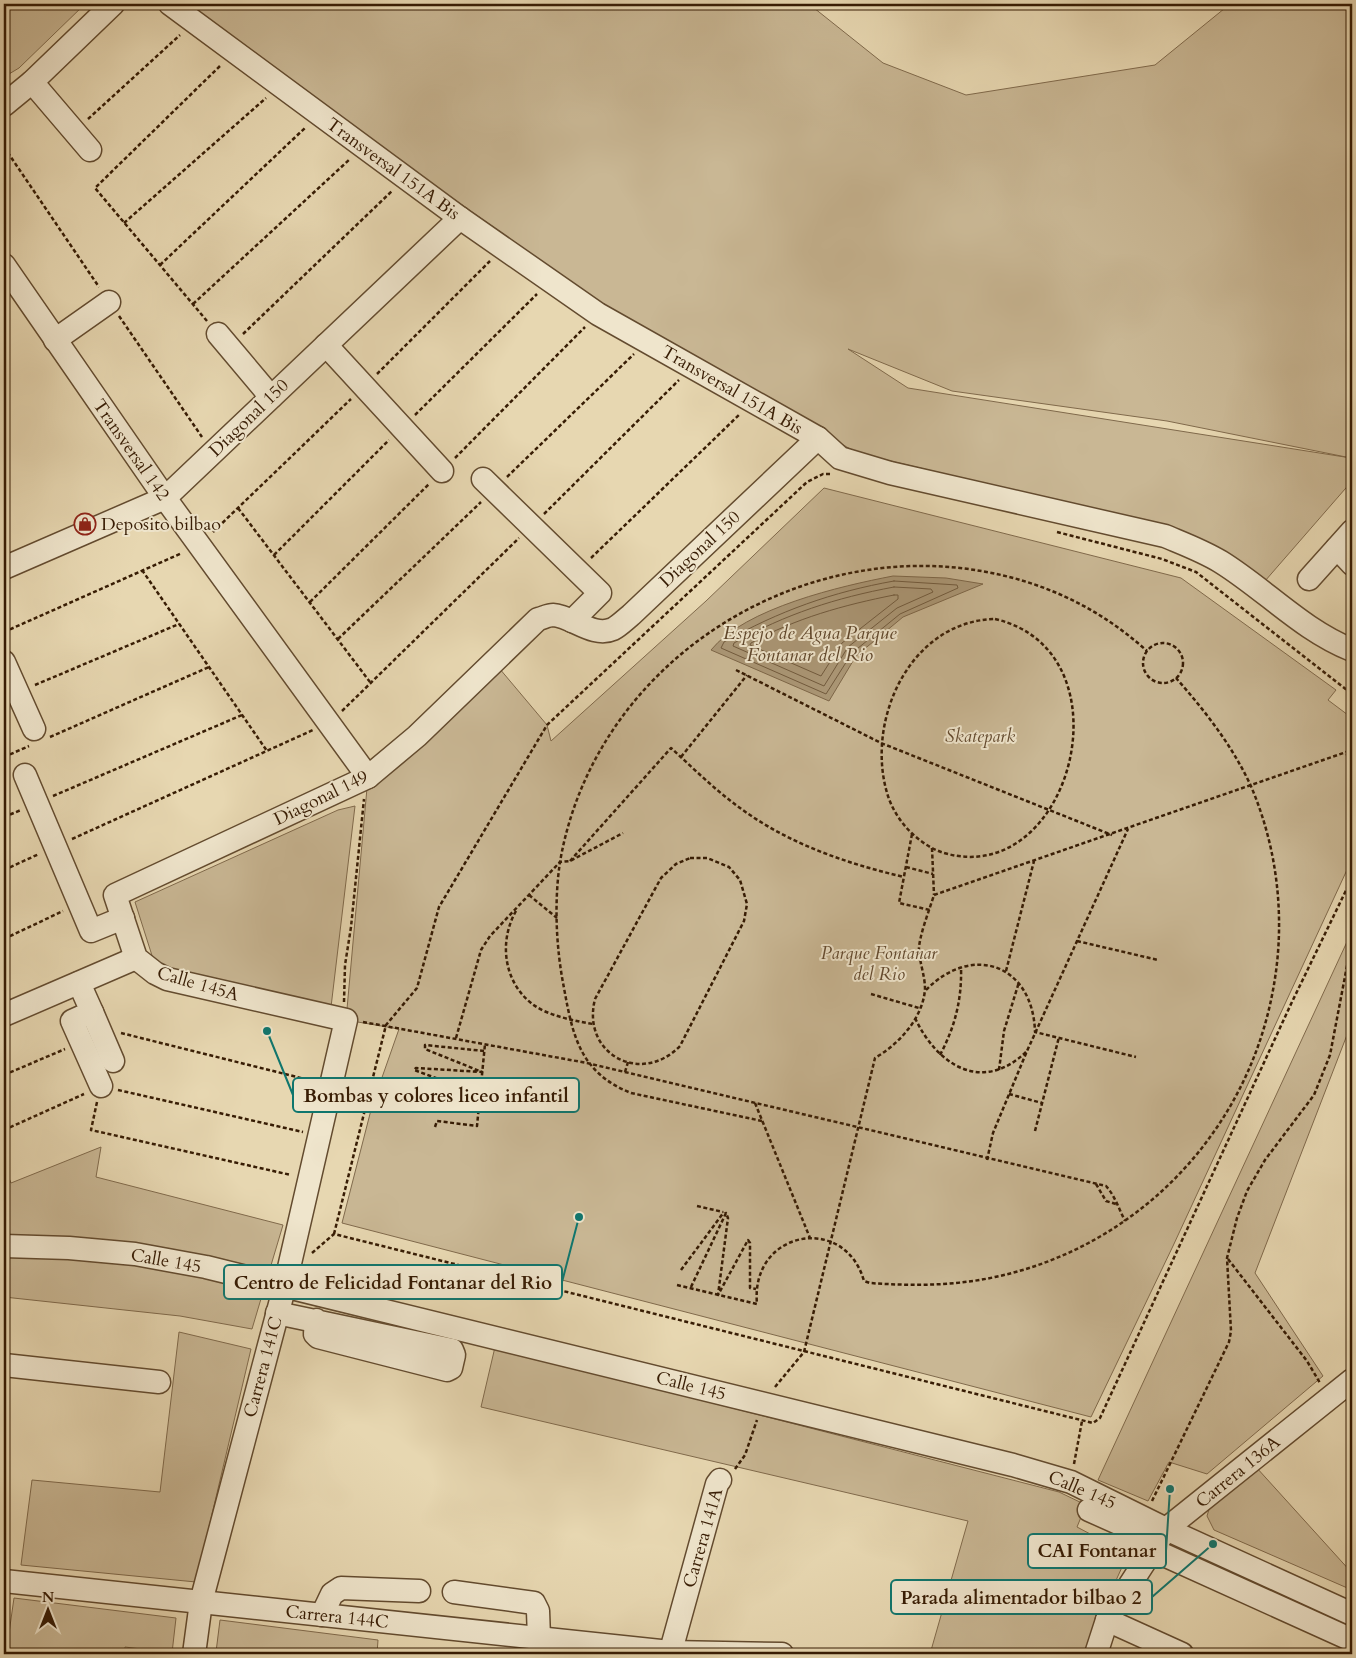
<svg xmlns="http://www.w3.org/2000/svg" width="1356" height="1658" font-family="Cardo,serif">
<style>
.green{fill:#c9b794;stroke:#806a4c;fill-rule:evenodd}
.water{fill:#ab9776;stroke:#7d6648}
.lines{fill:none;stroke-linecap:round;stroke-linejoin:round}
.shore{stroke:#715a3d;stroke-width:1}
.minor-casing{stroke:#634b2f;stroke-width:25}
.path{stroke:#371c04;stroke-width:2.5;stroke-dasharray:4 2.5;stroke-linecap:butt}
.minor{stroke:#efe5cc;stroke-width:22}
.labels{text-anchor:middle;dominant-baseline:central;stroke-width:4;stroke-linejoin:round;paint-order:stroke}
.street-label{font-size:18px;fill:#371c04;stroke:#efe5cc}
.poi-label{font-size:18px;fill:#371c04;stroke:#efe5cc;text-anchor:start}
.park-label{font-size:18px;font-style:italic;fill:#634a2f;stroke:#efe5cc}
.water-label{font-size:19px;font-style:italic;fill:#60472c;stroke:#efe5cc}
.leader{fill:none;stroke:#0f766e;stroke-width:2}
.callout-dot{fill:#0f766e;stroke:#efe5cc;stroke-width:2}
.callout{fill:#efe5cc;stroke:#0f766e;stroke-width:2}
.callout-label{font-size:19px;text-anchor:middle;font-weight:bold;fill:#371c04}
</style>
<rect width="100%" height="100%" fill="#e7d7b1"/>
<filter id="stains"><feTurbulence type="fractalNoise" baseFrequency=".004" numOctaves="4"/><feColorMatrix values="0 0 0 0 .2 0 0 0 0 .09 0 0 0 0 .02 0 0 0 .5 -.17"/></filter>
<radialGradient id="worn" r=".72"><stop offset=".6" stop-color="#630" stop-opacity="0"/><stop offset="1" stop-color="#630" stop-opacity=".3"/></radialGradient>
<g class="green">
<path d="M4,4H85L19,68L4,77Z"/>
<path d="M177,4H809L883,63L966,95L1155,65L1230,4H1352V481L1265,581L1168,527L857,453L597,300ZM848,349L952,391L1167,421L1351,458L908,388Z"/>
<path d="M824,488L1181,578L1336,690L1328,700L1352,718V859L1173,1246L1091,1417L342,1223L372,1106L399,1029L346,1020L368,777L494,662L547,725L551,741L706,601Z"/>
<path d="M355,806L331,1007L155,965L135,902L338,810Z"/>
<path d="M1352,931V1022L1255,1273L1323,1376L1207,1474L1169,1462L1148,1501L1098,1480Z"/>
<path d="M101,1147L96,1177L283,1225L252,1329L180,1316L4,1297V1166L11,1183Z"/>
<path d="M179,1332L251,1349L196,1582L21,1565L32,1480L160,1492Z"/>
<path d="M495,1347L1059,1492L1086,1505L1077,1527L1128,1554L1097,1622L1086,1654H930L968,1521L481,1407Z"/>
<path d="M1256,1467L1352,1573V1590L1214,1530L1207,1516L1210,1506Z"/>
<path d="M14,1598L176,1618L172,1653L125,1647L124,1654H6Z"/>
<path d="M220,1620L378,1640L377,1654H234L216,1652Z"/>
</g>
<path class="water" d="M893,576L946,578L983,584L903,617L856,656L829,701L711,650C745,608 841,586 893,576Z"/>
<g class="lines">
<g class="shore">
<path d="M894,581L957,585L958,588L900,614L852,653L826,694L721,648L724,642C779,611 832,592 894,581Z"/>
<path d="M894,587L931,589L933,592L897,608L848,647L824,686L733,646L734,643C786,614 835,598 894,587Z"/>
<path d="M894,595H898V599L842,643L821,676L750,645L751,643C796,618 844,605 894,595Z"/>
</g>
<g class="minor-casing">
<g id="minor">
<path d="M170,4L460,218L598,314L818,438L840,458L890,473L1165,536C1184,544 1203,551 1221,562C1266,590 1302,630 1352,650"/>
<path d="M32,82L90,150"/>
<path d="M4,105L32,82L113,4"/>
<path d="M4,265L165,498L368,777"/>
<path d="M218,334L271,397"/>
<path d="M55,340L109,302"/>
<path d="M326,345L442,471"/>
<path d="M483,479L600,593L572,621"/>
<path d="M1337,548L1352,564"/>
<path d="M4,568L165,498L460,218"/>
<path d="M1309,579L1352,531"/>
<path d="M4,662L34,729"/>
<path d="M25,775L91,931L123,918"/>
<path d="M79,983L92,1012L72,1021L101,1086"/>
<path d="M92,1012L113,1061"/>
<path d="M4,1015L136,958"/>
<path d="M4,1246L69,1248L135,1254L206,1267L1013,1465L1071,1482L1166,1529L1352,1614"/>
<path d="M277,1313L452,1350L454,1355L451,1368L447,1370L318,1337L315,1334L316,1320"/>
<path d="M4,1365L159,1382"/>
<path d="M1089,1510L1145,1535"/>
<path d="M1153,1550L1352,1640"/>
<path d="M4,1581L670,1652L782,1654"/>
<path d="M454,1592L534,1603L538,1611L539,1638"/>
<path d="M322,1615L332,1594L341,1588L419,1591"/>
<path d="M1107,1620L1182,1654"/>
<path d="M194,1654L201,1602L285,1285L346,1020L167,979L155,973L136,958L115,895L368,777L417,736L538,619C543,618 548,615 553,615C572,616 593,638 613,629C619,626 626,619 631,615L818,438"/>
<path d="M670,1654L717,1484L720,1480"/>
<path d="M1096,1654L1107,1620L1166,1529L1352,1380"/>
</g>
</g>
<g class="path">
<path d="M88,119L180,35"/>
<path d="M4,147L99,287"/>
<path d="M124,223L266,98"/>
<path d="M160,265L306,127"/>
<path d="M193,304L350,159"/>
<path d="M119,316L202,437"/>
<path d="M207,321L95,188L221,65"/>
<path d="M243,334L392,191"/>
<path d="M377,374L490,261"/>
<path d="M415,415L537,294"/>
<path d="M455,458L585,327"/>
<path d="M507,477L634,354"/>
<path d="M238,508L370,682"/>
<path d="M544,514L679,380"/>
<path d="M213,532L351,399"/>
<path d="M1057,532L1162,559L1196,572L1352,694"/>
<path d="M274,555L389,440"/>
<path d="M591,558L740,414"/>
<path d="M142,570L267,751"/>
<path d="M310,602L430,483"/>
<path d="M995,619C1133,651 1072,890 944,853C919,845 898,823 889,799C863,725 908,621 995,619Z"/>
<path d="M4,632L182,553"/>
<path d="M338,639L481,502"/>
<circle cx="1163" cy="663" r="20"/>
<path d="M736,670L881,743L1112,835"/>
<path d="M35,685L179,624"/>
<path d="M342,711L519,538"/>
<path d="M50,737L209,667"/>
<path d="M1346,754L1352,758"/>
<path d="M4,757L29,746"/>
<path d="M681,757L747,675"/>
<path d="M53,796L242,715"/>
<path d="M4,817L21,810"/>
<path d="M912,834L899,903L930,910"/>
<path d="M72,839L313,730"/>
<path d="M932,848L934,895"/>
<path d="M690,858H707L729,867L740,880L747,904L744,921L680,1046C641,1086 581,1054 595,999L661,878L676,864Z"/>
<path d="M570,861L671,748C693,768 715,790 740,808C789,844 845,863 904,877"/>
<path d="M906,867L933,874"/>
<path d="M4,870L39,854"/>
<path d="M529,895L557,918"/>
<path d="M516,911C496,946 506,993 544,1011C560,1018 576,1021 593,1024"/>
<path d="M4,939L63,911"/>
<path d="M1077,941L1158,960"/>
<path d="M1006,971L1034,861"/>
<path d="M926,990C972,943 1033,964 1035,1032L1136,1057"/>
<path d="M871,994L919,1008"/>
<path d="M344,1002L345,965L351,927L364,799"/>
<path d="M915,1018C937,1065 982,1094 1026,1052"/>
<path d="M363,1022L587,1063L1106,1186C1115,1196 1119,1209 1125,1221"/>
<path d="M121,1033L313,1081"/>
<path d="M456,1038L481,950L490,936L560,862L570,861L623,833"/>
<path d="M940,1055C955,1027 962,999 961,967"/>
<path d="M999,1070L1004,1031L1019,982"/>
<path d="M625,1072L628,1062"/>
<path d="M4,1075L65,1049"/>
<path d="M118,1090L303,1132"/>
<path d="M480,1094L414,1070L416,1068L482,1072L425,1049V1045L484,1051"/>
<path d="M1009,1094L1042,1103"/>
<path d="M97,1102L91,1130L291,1175"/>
<path d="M755,1103L810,1238"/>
<path d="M762,1121L631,1093C581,1073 573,1038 564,988C556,948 554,902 560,862C592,675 775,548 960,568C1031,576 1094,603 1147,651"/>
<path d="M435,1127L437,1121L477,1126L485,1044"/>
<path d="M4,1130L84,1094"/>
<path d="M1035,1131L1059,1037"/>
<path d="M987,1160L993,1133L1027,1051L1128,829"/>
<path d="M1096,1184L1106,1201L1116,1204"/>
<path d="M697,1206L723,1212"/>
<path d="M334,1234L386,1025L417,988L439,907L547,725L807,482L823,474H831"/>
<path d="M312,1253L334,1234L1093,1423L1100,1418L1291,1004L1352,878"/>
<path d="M1228,1259L1307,1361L1320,1383"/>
<path d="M681,1270L724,1212"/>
<path d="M677,1285L757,1304C750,1230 845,1213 864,1281L870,1283C912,1286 954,1286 995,1277C1137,1247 1247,1133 1273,990C1286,921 1278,848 1250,784C1231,744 1205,711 1176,678"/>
<path d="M691,1287L726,1213L728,1218L718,1295L748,1240L750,1243V1288L756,1289"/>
<path d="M775,1387L804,1352L875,1058C899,1044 923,1018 925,989C925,976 920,964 919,951C918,939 930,908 934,895L1352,750"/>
<path d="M1074,1464L1082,1421"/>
<path d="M735,1469L745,1455L757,1420"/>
<path d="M1152,1501L1229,1342L1231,1331L1227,1258L1237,1218L1247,1191L1265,1160L1314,1095L1330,1055L1347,966L1352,951"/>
</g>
<use href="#minor" class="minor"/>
</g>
<defs>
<g id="shop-ring" transform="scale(1.125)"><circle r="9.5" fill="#efe5cc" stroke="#8f2418" stroke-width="1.5"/><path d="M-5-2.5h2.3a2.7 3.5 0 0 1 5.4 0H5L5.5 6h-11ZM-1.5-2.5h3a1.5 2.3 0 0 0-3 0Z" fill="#8f2418"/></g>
</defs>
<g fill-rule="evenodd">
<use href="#shop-ring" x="85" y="524"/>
</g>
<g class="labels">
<g class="street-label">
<text transform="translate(393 169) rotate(36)">Transversal 151A Bis</text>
<text transform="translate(732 390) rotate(30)">Transversal 151A Bis</text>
<text transform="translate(249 418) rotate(-44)">Diagonal 150</text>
<text transform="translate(131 450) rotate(55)">Transversal 142</text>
<text transform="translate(700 549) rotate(-43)">Diagonal 150</text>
<text transform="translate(321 798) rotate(-26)">Diagonal 149</text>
<text transform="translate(198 984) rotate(16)">Calle 145A</text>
<text transform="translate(166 1261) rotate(10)">Calle 145</text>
<text transform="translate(263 1367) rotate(-75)">Carrera 141C</text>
<text transform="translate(691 1386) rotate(14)">Calle 145</text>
<text transform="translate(1238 1472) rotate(-39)">Carrera 136A</text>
<text transform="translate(1082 1490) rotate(23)">Calle 145</text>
<text transform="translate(703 1538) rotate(-74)">Carrera 141A</text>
<text transform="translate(337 1617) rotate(6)">Carrera 144C</text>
</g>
<g class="poi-label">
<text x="101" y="524">Deposito bilbao</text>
</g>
<g class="park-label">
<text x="980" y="736">Skatepark</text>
<text x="879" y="953">Parque Fontanar<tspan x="879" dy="21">del Rio</tspan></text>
</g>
<g class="water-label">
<text x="810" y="633">Espejo de Agua Parque<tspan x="810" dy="22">Fontanar del Rio</tspan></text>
</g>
</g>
<path class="leader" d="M267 1031L293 1095M579 1217L562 1282M1170 1489L1166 1551M1213 1544L1152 1597"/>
<g class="callout-dot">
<circle cx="267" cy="1031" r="5"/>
<circle cx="579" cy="1217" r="5"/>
<circle cx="1170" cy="1489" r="5"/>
<circle cx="1213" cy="1544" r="5"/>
</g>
<g class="callout">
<rect x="293" y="1078" width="286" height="34" rx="5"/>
<rect x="224" y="1265" width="338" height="34" rx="5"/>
<rect x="1028" y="1534" width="138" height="34" rx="5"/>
<rect x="891" y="1580" width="261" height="34" rx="5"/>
</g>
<g class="callout-label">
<text x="436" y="1102">Bombas y colores liceo infantil</text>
<text x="393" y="1289">Centro de Felicidad Fontanar del Rio</text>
<text x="1097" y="1557">CAI Fontanar</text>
<text x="1021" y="1604">Parada alimentador bilbao 2</text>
</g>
<rect width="1356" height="1658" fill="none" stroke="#e7d7b1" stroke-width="20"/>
<rect x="5" y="5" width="1346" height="1648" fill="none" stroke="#371c04" stroke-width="2.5"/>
<rect x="10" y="10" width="1336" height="1638" fill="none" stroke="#371c04"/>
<g transform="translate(48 1610)" stroke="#efe5cc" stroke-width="4" paint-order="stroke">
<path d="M0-4L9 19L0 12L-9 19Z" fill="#371c04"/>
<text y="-8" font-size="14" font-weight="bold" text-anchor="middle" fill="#371c04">N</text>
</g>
<rect width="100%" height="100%" filter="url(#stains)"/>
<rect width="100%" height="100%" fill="url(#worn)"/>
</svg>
